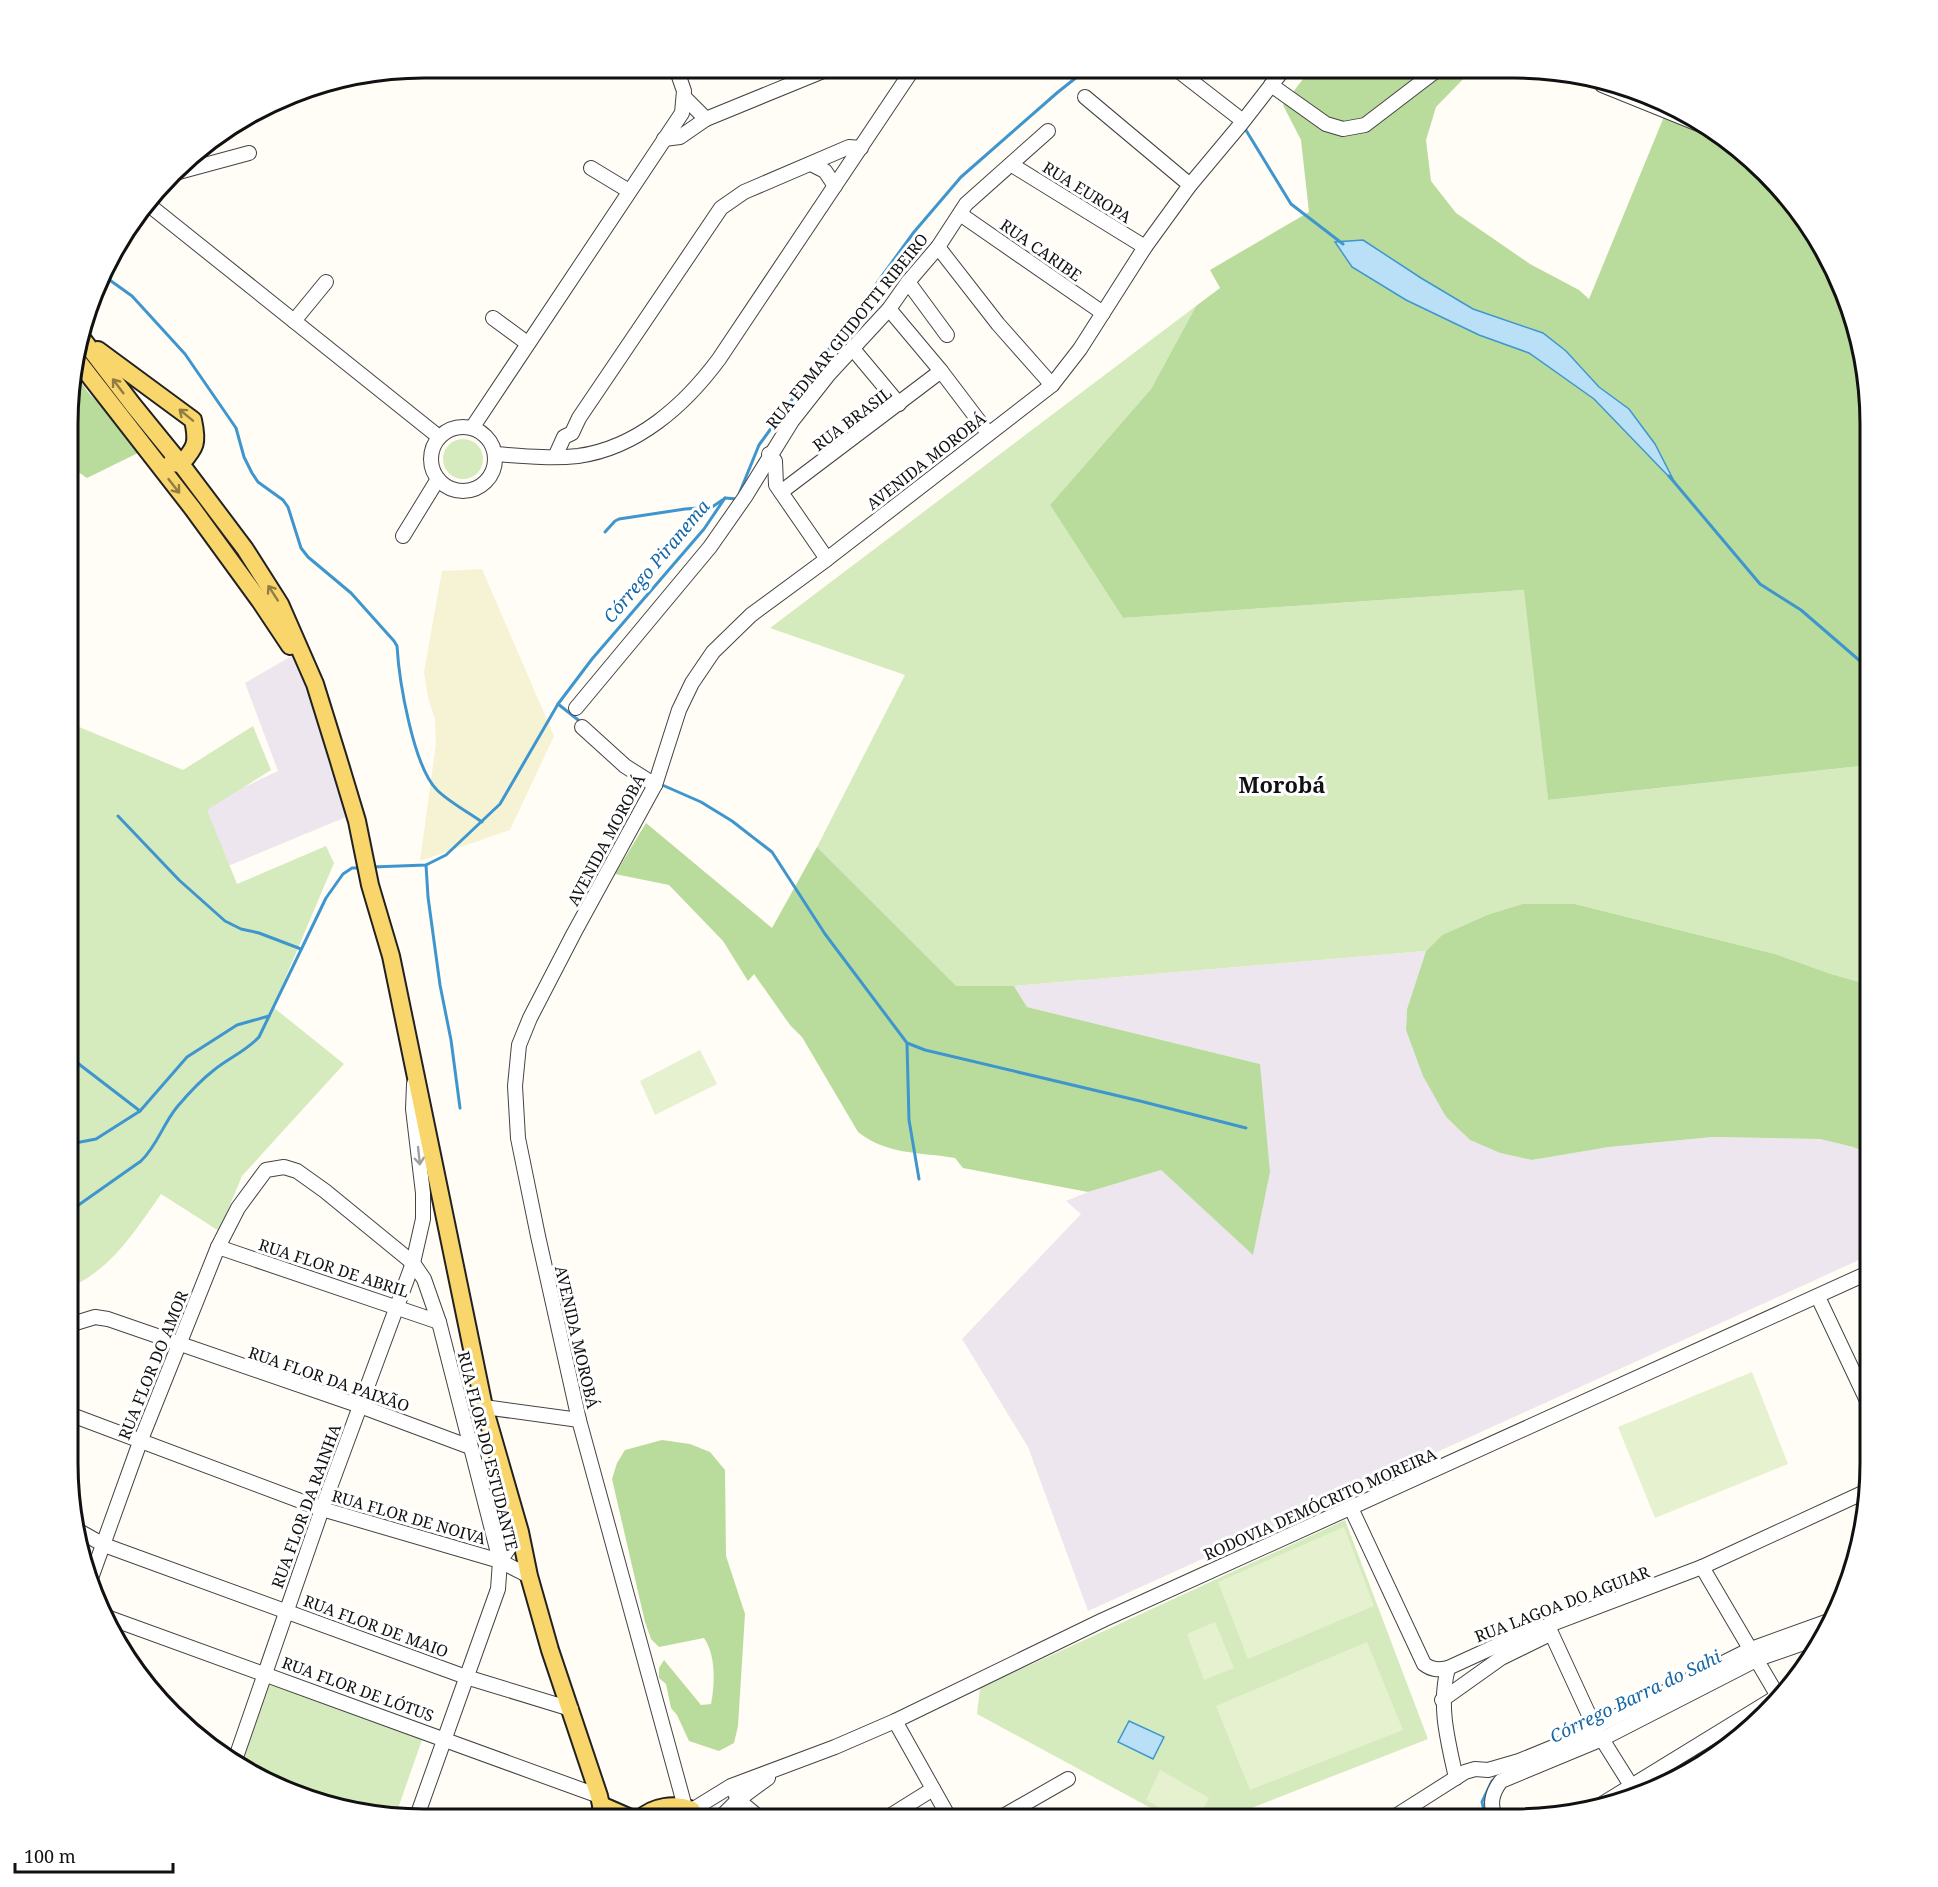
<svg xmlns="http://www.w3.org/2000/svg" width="1938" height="1887" font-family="'Noto Serif',serif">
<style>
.industrial{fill:#eee6ef}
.farmland{fill:#f6f3d4}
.green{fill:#d5ebbd}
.forest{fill:#b9dc9c;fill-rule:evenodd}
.pitch{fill:#e6f2cf}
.water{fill:#b9e0f7;stroke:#3f96cf;stroke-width:1.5}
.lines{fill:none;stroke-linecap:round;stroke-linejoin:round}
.stream{stroke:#3f96cf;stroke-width:3}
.minor-casing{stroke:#444;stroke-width:16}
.major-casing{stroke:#222;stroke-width:20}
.minor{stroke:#fff;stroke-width:14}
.major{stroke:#f9d66b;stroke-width:16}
.oneway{stroke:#917d42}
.oneway2{stroke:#a0a0a0}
.labels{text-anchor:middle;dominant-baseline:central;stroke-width:6;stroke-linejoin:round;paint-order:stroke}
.street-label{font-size:16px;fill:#111;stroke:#fff}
.water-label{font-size:18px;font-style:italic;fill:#1768a6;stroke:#fff}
.district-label{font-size:22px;font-weight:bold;fill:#111;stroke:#fff}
.rim{fill:none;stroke:#111;stroke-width:3}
</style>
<rect width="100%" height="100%" fill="#fffdf5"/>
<g class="industrial">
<path d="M293,655L306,677L351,815L228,866L202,807L278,771L245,683Z"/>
<path d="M1426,951L1407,1009L1406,1030L1446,1117L1470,1140L1500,1153L1532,1160L1609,1147L1713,1137L1820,1139L1853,1147L1870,1154V1255L1088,1611L1028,1447L962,1339L1081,1214L1066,1201L1088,1192L1161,1170L1253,1254L1260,1064L1027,1007L1014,986Z"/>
</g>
<path class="farmland" d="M482,569L554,736L510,830L420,861L436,743L435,720L428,698L424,672L442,571Z"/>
<g class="green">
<path d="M1196,306L1151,389L1050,505L1123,618L1525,590L1548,800L1870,765V985L1831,974L1775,954L1575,904H1522L1487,915L1442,935L1426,951L1014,986L956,987L817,847L905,675L770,628Z"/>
<circle cx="463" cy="459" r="20"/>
<path d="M72,724L183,770L253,726L271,770L207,810L237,884L326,846L334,863L273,1007L344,1064L242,1176L219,1231L161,1194C134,1232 113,1268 69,1288Z"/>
<path d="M1345,1520L1428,1739L1223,1819H1171L977,1714L980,1688Z"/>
<path d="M267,1684L423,1737L395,1817L356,1807L241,1764Z"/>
</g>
<g class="forest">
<path d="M1310,70H1472L1436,107L1426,140L1431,181L1456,213L1530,264L1579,290L1589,299L1668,107L1692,115L1797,207L1843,288L1870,401V765L1548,800L1524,590L1123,618L1050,505L1151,389L1196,306L1220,288L1210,270L1309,212L1301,140L1283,105ZM1352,267L1421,278L1473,309L1566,351L1599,387L1629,409L1673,480L1594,399L1529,353L1479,335L1406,300Z"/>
<path d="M74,371L87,391L142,451L87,478L74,469Z"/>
<path d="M646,823L772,928L817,847L956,986H1014L1027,1007L1260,1064L1270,1172L1253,1255L1161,1170L1088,1192L963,1168L955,1158C920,1152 887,1155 858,1132L802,1037L790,1025L754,974L748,981L723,941L669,885L615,874Z"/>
<path d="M1522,904H1575L1775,954L1831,974L1870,985V1154L1853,1147L1820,1139L1713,1137L1609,1147L1532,1160L1500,1153L1470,1140L1446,1117L1423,1076L1406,1030L1407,1009L1426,951L1442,935L1487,915Z"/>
<path d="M662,1440L690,1444L710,1452L725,1470L726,1556L745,1614L738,1726L734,1743L719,1751L689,1741L677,1715L671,1708L666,1684L659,1678V1668L664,1660L701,1705L711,1704C715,1684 716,1655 704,1638L659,1647L651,1639L645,1622L612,1479L617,1463L625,1450Z"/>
</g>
<g class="pitch">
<path d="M700,1050L717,1084L655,1115L640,1081Z"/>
<path d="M1752,1372L1788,1464L1655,1518L1618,1427Z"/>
<path d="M1344,1527L1374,1606L1248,1659L1218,1582Z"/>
<path d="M1215,1622L1234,1668L1204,1680L1187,1634Z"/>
<path d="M1367,1642L1403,1730L1250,1790L1216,1706Z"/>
<path d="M1160,1770L1209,1798L1198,1819H1180L1146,1800Z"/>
</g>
<g class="water">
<path d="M1363,240L1421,278L1473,309L1543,333L1566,351L1599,387L1629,409L1655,444L1675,483L1594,399L1529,353L1479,335L1406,300L1352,267L1335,242Z"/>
<path d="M1129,1721L1164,1737L1153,1759L1118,1742Z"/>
</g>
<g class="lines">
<g class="stream">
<path d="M1244,127L1291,204L1343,244"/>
<path d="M104,276L132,296L185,354L236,428L244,457L252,473L258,482L283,500L288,507L301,548L308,557L351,593L394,641L397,646C399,680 413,766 437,790C449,802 468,812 482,822"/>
<path d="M1669,476L1760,584L1801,610L1867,667"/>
<path d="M725,498L737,499L759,445L914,232L961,177L1058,92L1087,69"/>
<path d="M605,532L615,521L619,519L685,509L712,507L724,499"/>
<path d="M558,704L582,723"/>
<path d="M660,784L701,802L732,821L772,852L825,934L907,1043L925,1050L1140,1101L1246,1128"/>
<path d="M118,816L179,880L225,921L241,929L259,933L301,949"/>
<path d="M426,865L428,897L440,985L451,1040L460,1108"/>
<path d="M372,867L426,865L446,855L500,804L558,704L592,659L704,529L725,498"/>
<path d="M907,1044L909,1120L919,1179"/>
<path d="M71,1058L140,1111"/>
<path d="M70,1144L96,1139L140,1111L187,1057L237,1025L269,1016"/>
<path d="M70,1211L141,1161C157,1146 163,1124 177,1107C188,1094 201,1080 214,1070C229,1058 246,1051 259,1037L326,898L343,874L352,868H360"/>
<path d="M1486,1819L1482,1802L1492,1781L1496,1778"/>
</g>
<g class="minor-casing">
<g id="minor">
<path d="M1176,69L1243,121"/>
<path d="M1271,85L1326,124L1343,129L1365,125L1437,70"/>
<path d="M1602,85L1706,127"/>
<path d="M1085,97L1190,185"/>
<path d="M685,98L706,119"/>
<path d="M664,139L680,137L706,119L828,69"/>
<path d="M811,164L825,171L835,186"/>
<path d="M1012,165L1145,247"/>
<path d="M591,168L629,191"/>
<path d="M175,173L249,153"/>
<path d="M149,205L439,437"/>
<path d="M960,214L1103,313"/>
<path d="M938,247L998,324L1052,385"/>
<path d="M908,282L947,335"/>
<path d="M889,309L941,371L988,433"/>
<path d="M493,318L527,343"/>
<path d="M294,321L326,282"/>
<path d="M853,349L899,404"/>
<circle cx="463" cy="459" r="32"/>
<path d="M472,428L682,113L684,91L676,68"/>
<path d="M495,454C522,456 551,459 578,456C637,448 685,405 719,359L913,69"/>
<path d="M769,454L775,461L776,485L827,559"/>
<path d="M555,457L564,437L572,433L579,418L721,208L744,192L849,147L861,148"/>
<path d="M781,492L941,371"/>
<path d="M403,536L438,479"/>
<path d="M576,708L710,547L745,497L792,421L829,374L889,309L908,282L938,247L966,204L1048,131"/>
<path d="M582,727L625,766L655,785"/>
<path d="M218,1247L439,1322"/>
<path d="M1818,1297L1870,1407"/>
<path d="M69,1325L95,1317L108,1319L360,1406L470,1447"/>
<path d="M484,1407L579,1420"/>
<path d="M69,1414L322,1509L500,1561L529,1576"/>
<path d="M1351,1508L1424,1664C1432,1670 1438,1670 1448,1668L1507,1641L1702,1567L1869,1490"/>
<path d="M79,1531L104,1545L466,1677L571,1709"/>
<path d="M500,1561L520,1532"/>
<path d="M1702,1567L1779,1698"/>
<path d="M90,1581L140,1442L218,1247L238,1208L266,1170L284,1167L297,1171L325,1191L413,1263L424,1279L439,1322L500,1561L498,1589L416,1819"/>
<path d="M104,1616L599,1796"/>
<path d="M1548,1626L1595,1728L1637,1795"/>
<path d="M1448,1668C1438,1706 1448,1741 1456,1778"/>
<path d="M1442,1700L1501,1658L1550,1634"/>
<path d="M895,1721L950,1819"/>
<path d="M234,1763L322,1509L413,1263L423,1219V1193L413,1109L414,1084"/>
<path d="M735,1793L738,1800L761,1819"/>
<path d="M1602,1804L1778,1696"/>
<path d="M685,1807L579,1420L538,1236L518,1138L515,1086L519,1045L530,1018L574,933L655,785L679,710L692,683L713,652L751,615L827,559L1052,385L1080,349L1145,247L1190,185L1241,124L1283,70"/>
<path d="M692,1810L731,1786L835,1747L895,1721L1103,1620L1870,1272"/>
<path d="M719,1819L738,1800L768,1778"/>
<path d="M885,1819L933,1789"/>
<path d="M998,1819L1068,1779"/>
<path d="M1391,1819L1465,1772L1475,1769L1488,1770L1519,1761L1563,1743L1751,1649L1834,1619"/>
<path d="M1495,1819C1490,1804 1491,1794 1501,1781L1602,1739L1758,1659L1824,1636"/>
</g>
</g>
<g class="major-casing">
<g id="major">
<path d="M81,337L133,405L181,464L245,549L280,604L315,684L338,758L357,821L370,885L391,956L484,1407L520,1532L529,1576L550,1650L599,1796L604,1819"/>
<path d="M98,350L193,420C198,443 196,447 181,464L171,463"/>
<path d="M74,356L193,509L260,601L290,646"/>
<path d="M601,1805L633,1819"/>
<path d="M640,1819C653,1806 675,1803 692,1810L695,1819"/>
</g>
</g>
<use href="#minor" class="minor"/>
<use href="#major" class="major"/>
</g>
<defs><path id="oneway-shaft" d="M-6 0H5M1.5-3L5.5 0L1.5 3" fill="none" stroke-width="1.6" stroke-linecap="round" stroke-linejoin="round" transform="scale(1.5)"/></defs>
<g class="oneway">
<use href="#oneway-shaft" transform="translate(118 386) rotate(-127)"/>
<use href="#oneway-shaft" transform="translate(186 415) rotate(-141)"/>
<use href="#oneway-shaft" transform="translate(174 486) rotate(52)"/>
<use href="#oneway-shaft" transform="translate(273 593) rotate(-123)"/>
</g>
<use class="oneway2" href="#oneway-shaft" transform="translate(419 1156) rotate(84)"/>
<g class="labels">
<g class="street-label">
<text transform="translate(1087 192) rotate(32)">RUA EUROPA</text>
<text transform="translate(1041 250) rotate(35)">RUA CARIBE</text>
<text transform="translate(847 331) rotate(-51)">RUA EDMAR GUIDOTTI RIBEIRO</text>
<text transform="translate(852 419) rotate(-37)">RUA BRASIL</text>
<text transform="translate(926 461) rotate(-38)">AVENIDA MOROBÁ</text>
<text transform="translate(606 840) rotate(-62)">AVENIDA MOROBÁ</text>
<text transform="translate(334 1268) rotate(18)">RUA FLOR DE ABRIL</text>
<text transform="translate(577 1337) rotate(77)">AVENIDA MOROBÁ</text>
<text transform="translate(153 1365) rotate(-68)">RUA FLOR DO AMOR</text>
<text transform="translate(329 1379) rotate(19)">RUA FLOR DA PAIXÃO</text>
<text transform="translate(488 1451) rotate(76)">RUA FLOR DO ESTUDANTE</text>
<text transform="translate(1320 1504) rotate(-24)">RODOVIA DEMÓCRITO MOREIRA</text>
<text transform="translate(306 1506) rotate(-70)">RUA FLOR DA RAINHA</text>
<text transform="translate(409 1517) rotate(16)">RUA FLOR DE NOIVA</text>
<text transform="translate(1562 1604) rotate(-21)">RUA LAGOA DO AGUIAR</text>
<text transform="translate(376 1626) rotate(20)">RUA FLOR DE MAIO</text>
<text transform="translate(358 1689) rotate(20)">RUA FLOR DE LÓTUS</text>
</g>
<g class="water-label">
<text transform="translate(656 561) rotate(-50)">Córrego Piranema</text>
<text transform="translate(1635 1696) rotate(-26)">Córrego Barra do Sahi</text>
</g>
<g class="district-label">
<text x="1282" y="784">Morobá</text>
</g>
</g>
<path d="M0 0H1938V1887H0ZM424 78H1514A346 346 0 0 1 1860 424V1463A346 346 0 0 1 1514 1809H424A346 346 0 0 1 78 1463V424A346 346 0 0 1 424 78Z" fill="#fff" fill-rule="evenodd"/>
<path class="rim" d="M424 78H1514A346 346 0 0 1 1860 424V1463A346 346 0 0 1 1514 1809H424A346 346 0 0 1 78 1463V424A346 346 0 0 1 424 78Z"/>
<path d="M15 1863v9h158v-9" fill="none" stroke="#111111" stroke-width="3"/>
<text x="24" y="1863" font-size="18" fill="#111111" stroke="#ffffff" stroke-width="4.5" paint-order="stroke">100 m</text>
</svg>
